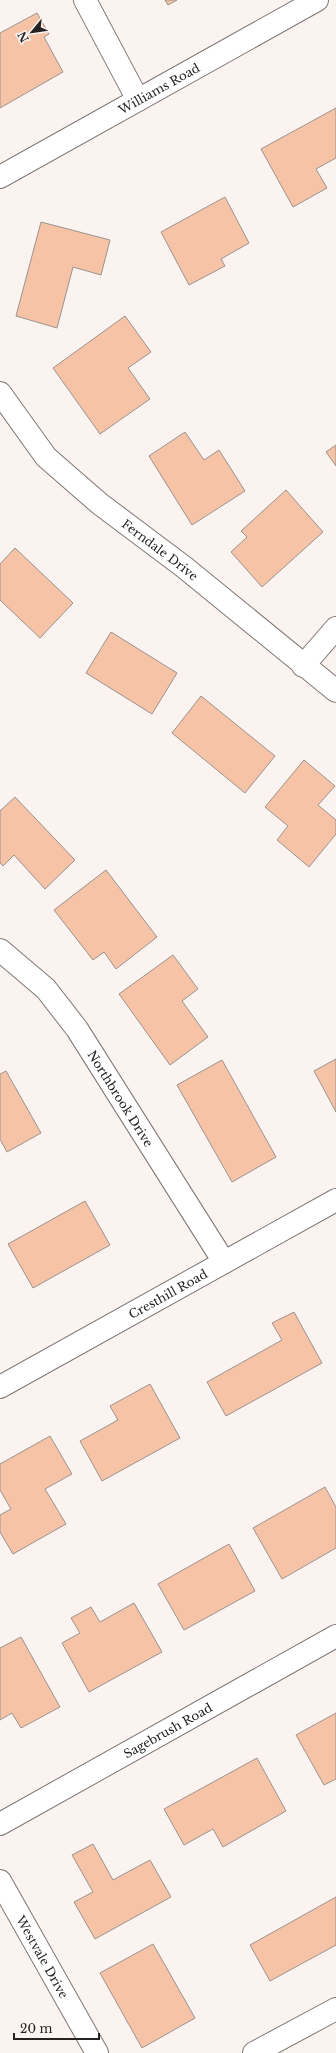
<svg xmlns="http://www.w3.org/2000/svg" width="336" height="2053" font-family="'Libre Baskerville',serif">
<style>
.building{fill:#f7c3a7;stroke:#9a938f}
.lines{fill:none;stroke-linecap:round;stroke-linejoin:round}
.street-casing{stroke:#7e7774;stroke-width:24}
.secondary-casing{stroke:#7e7774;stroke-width:24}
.street{stroke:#fff;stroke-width:22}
.secondary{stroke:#fff;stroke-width:22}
.labels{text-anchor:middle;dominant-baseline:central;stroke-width:3;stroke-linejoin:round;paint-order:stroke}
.street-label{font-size:12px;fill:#252221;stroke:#faf3ef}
</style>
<rect width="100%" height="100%" fill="#faf3ef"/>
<g class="building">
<path d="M165,0H177L168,5Z"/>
<path d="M37,13L49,34L44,37L63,72L0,108V33Z"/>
<path d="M336,108V158L316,169L327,188L293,207L261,149Z"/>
<path d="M225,197L249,243L221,259L225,266L189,285L161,232Z"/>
<path d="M41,222L110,240L101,275L73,267L57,328L16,316Z"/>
<path d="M125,316L151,352L128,368L150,399L100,434L53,368Z"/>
<path d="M185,432L204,460L219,450L245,491L192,525L149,456Z"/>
<path d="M336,445V466L326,452Z"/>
<path d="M286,490L323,532L262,587L231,552L247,537L241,531Z"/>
<path d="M15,548L73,603L40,638L0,600V564Z"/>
<path d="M111,632L177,673L152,714L86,673Z"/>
<path d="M201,696L275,756L245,793L172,733Z"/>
<path d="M304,760L335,786L318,805L336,820V834L309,867L277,840L288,826L265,807Z"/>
<path d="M15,797L75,860L45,889L14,855L3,866L0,863V811Z"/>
<path d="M106,870L157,937L116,969L104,952L93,960L54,910Z"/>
<path d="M173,955L198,989L182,1001L208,1037L170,1065L119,994Z"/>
<path d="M336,1059V1112L314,1071Z"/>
<path d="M222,1060L276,1157L232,1182L177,1085Z"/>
<path d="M6,1071L41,1133L7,1152L0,1139V1074Z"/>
<path d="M85,1201L110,1245L33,1288L8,1244Z"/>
<path d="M294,1312L322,1363L226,1416L207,1382L282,1340L272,1323Z"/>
<path d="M150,1384L180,1438L102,1481L80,1441L118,1420L110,1406Z"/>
<path d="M50,1436L72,1474L45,1489L66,1524L13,1554L0,1532V1515L11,1509L0,1490V1464Z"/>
<path d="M325,1487L336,1507V1548L282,1579L253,1528Z"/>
<path d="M229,1544L255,1591L184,1630L158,1584Z"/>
<path d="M134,1603L162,1652L89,1692L62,1643L80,1633L71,1618L91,1607L100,1622Z"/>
<path d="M21,1637L60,1707L21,1728L12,1713L0,1720V1648Z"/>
<path d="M336,1713V1779L324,1785L296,1735Z"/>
<path d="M257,1758L286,1811L223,1847L213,1829L184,1845L164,1809Z"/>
<path d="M93,1844L113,1880L150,1860L171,1897L95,1939L74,1902L93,1892L72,1855Z"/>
<path d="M336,1897V1945L270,1981L250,1945Z"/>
<path d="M153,1944L195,2018L142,2048L100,1973Z"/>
</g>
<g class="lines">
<g class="street-casing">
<g id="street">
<path d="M85,0L138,100"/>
<path id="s1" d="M0,393L46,457L100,504L184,567L336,691"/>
<path d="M303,666L336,628"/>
<path id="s2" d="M0,950L46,989L77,1029L224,1262"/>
<path id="s3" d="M0,1387L336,1200"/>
<path id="s4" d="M0,1824L336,1636"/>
<path id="s5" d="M0,1881L97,2053"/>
<path d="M254,2053L336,2009"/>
</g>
</g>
<g class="secondary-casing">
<g id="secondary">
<path id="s6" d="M0,177L317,0"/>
</g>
</g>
<use href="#street" class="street"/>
<use href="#secondary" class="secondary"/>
</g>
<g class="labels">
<g class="street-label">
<text stroke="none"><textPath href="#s6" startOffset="182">Williams Road</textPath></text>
<text stroke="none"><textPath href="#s1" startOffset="226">Ferndale Drive</textPath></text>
<text stroke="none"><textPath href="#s2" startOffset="193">Northbrook Drive</textPath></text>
<text stroke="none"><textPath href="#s3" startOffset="192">Cresthill Road</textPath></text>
<text stroke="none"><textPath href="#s4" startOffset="192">Sagebrush Road</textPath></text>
<text stroke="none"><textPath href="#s5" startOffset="87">Westvale Drive</textPath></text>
</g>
</g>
<g transform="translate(32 32) rotate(241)" stroke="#faf3ef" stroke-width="3" paint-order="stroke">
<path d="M0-3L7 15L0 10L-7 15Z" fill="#252221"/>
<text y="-6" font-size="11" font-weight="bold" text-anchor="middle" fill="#252221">N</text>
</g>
<path d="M14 2033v6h85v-6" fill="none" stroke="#252221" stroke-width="2"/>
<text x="20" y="2033" font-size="12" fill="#252221" stroke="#faf3ef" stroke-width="3" paint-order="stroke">20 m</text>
</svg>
